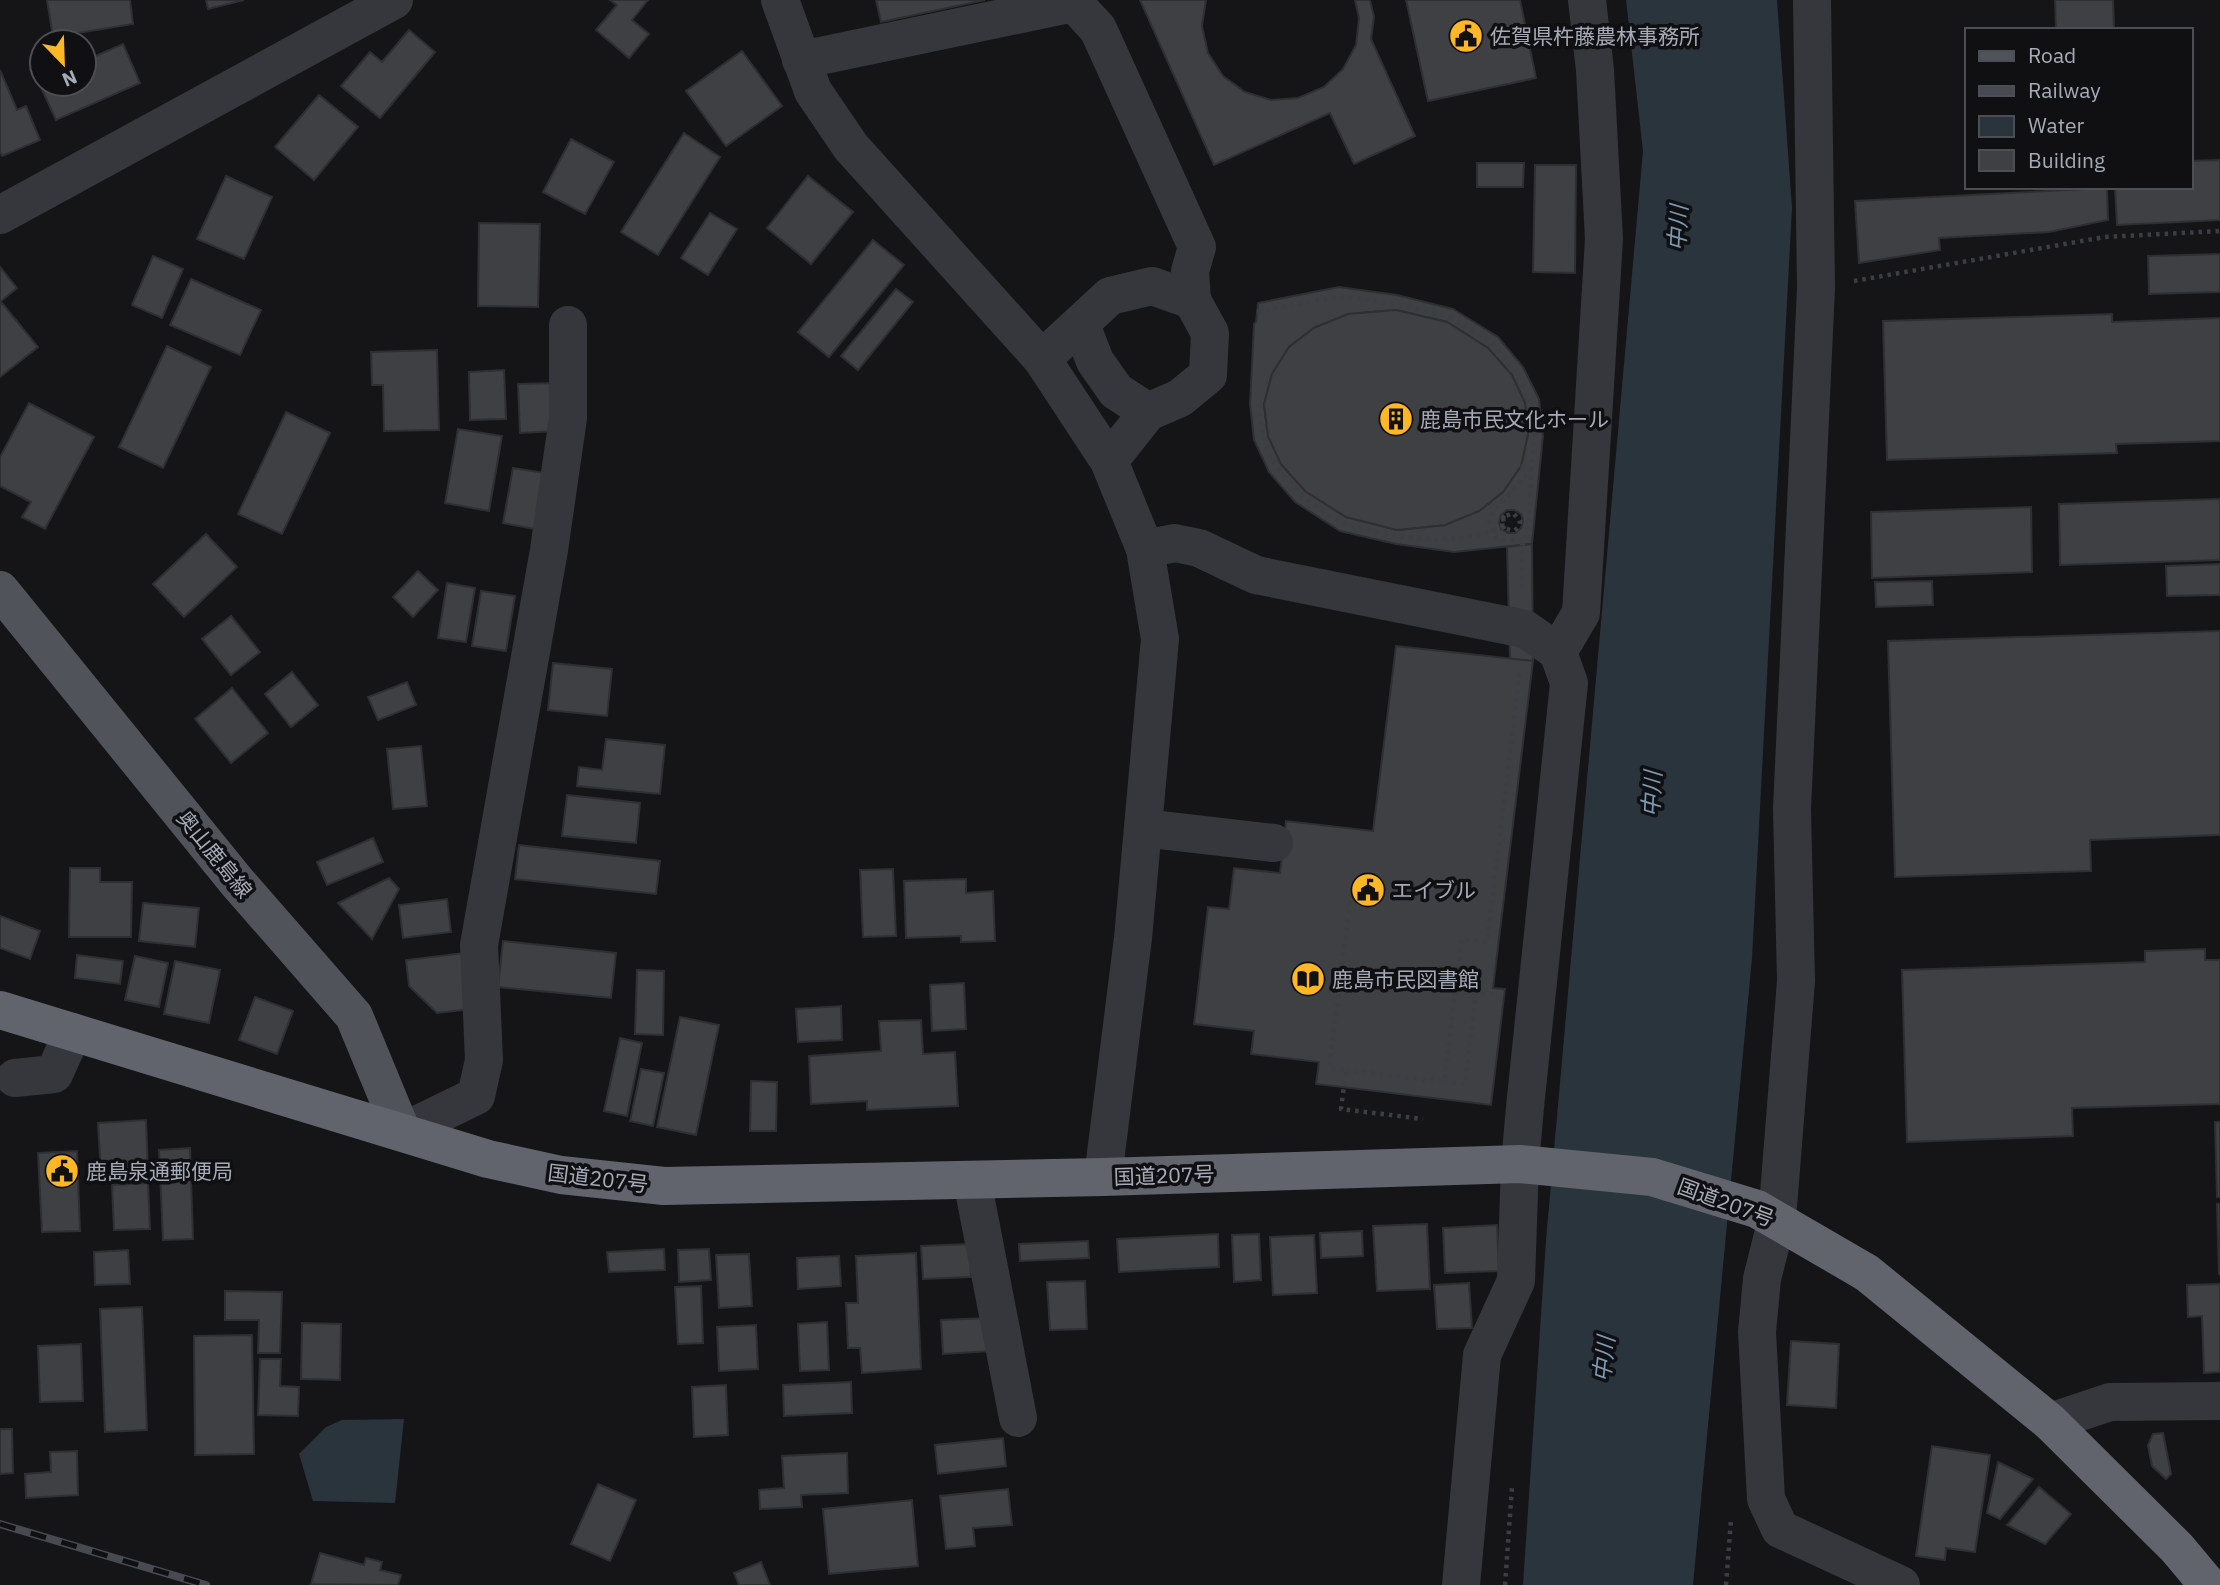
<svg xmlns="http://www.w3.org/2000/svg" width="2220" height="1585" font-family="'IBM Plex Sans','Noto Sans JP',sans-serif">
<style>
.water{fill:#2a343c}
.building{fill:#3f4044;stroke:#2f2f33;stroke-width:2;fill-rule:evenodd}
.lines{fill:none;stroke-linecap:round;stroke-linejoin:round}
.path{stroke:#3b3e43;stroke-width:4.5;stroke-dasharray:3.5 5;stroke-linecap:butt}
.minor{stroke:#35373c;stroke-width:38}
.major{stroke:#51535b;stroke-width:38}
.highway{stroke:#61646d;stroke-width:38}
.rail-casing{stroke:#484a51;stroke-width:8}
.rail{stroke:#101012;stroke-width:5;stroke-dasharray:16;stroke-linecap:butt}
.labels{text-anchor:middle;dominant-baseline:central;stroke-width:7;stroke-linejoin:round;paint-order:stroke}
.poi-label{font-size:21px;fill:#a6abb8;stroke:#101012;text-anchor:start}
.street-label{font-size:21px;fill:#a6abb8;stroke:#101012}
.water-label{font-size:23px;font-style:italic;fill:#7a99b6;stroke:#101012}
</style>
<rect width="100%" height="100%" fill="#151517"/>
<g class="water">
<path d="M1626,0H1777L1792,208L1752,958L1693,1585H1523L1546,1240L1643,151Z"/>
<path d="M404,1419L395,1503L313,1501L299,1454L326,1427L342,1420Z"/>
</g>
<g class="building">
<path d="M47,0H130L133,24L53,37Z"/>
<path d="M206,0H244L208,9Z"/>
<path d="M610,0H648L632,20L649,34L629,58L596,30L617,5Z"/>
<path d="M876,0H985L881,22Z"/>
<path d="M1140,0H1206L1202,26L1208,53L1223,76L1245,92L1271,100L1298,98L1324,87L1343,69L1356,45L1359,18L1355,0H1370L1374,17L1371,39L1415,136L1354,164L1330,113L1214,165Z"/>
<path d="M1406,0H1520L1536,78L1428,101Z"/>
<path d="M2055,0H2113L2114,30H2056Z"/>
<path d="M409,30L435,52L380,118L341,86L370,52L382,62Z"/>
<path d="M123,44L140,83L56,120L38,81L42,79V84H84V61Z"/>
<path d="M742,51L782,106L726,146L686,91Z"/>
<path d="M0,70L17,110L26,106L40,140L2,156L0,152Z"/>
<path d="M319,95L358,127L314,180L275,147Z"/>
<path d="M684,133L720,157L658,255L621,232Z"/>
<path d="M571,139L614,162L585,214L543,192Z"/>
<path d="M2220,160V220L2117,225L2115,187H2190V161Z"/>
<path d="M1477,163H1524L1523,187H1477Z"/>
<path d="M1535,165H1576L1575,273L1533,272Z"/>
<path d="M226,176L272,197L244,259L197,239Z"/>
<path d="M808,176L853,212L811,264L767,228Z"/>
<path d="M2107,188L2108,220L2049,232L1939,238L1940,250L1859,263L1855,201Z"/>
<path d="M710,213L737,229L708,275L681,258Z"/>
<path d="M479,223L540,224L538,307L478,306Z"/>
<path d="M873,240L904,265L829,357L798,332Z"/>
<path d="M2220,254V292L2149,294L2148,256Z"/>
<path d="M153,256L183,269L162,318L132,305Z"/>
<path d="M0,267L17,288L0,302Z"/>
<path d="M191,279L261,310L240,355L170,325Z"/>
<path d="M1339,287L1397,295L1453,309L1498,337L1523,367L1539,399L1543,436L1532,544L1454,552L1396,544L1340,531L1295,502L1269,472L1254,440L1250,404L1254,324L1256,322L1258,303ZM1396,310L1447,322L1488,348L1512,375L1525,403L1528,434L1521,466L1503,492L1479,511L1445,525L1397,530L1346,517L1305,491L1281,464L1268,436L1264,404L1272,374L1289,347L1314,328L1348,314ZM1507,510H1514L1521,514L1523,521L1521,528L1515,533H1508L1501,529L1499,522L1501,515Z"/>
<path d="M896,289L913,302L858,370L841,356Z"/>
<path d="M2,303L38,347L0,377V304Z"/>
<path d="M1396,310L1447,322L1488,348L1512,375L1525,403L1528,434L1521,466L1503,492L1479,511L1445,525L1397,530L1346,517L1305,491L1281,464L1268,436L1264,404L1272,374L1289,347L1314,328L1348,314Z"/>
<path d="M2112,314V322L2220,318V441L2116,444L2117,453L1887,460L1883,321Z"/>
<path d="M167,346L211,367L163,468L119,447Z"/>
<path d="M437,350L439,430L384,431L383,385H372L371,352Z"/>
<path d="M504,370L506,419L470,420L469,372Z"/>
<path d="M554,383L556,431L520,433L518,384Z"/>
<path d="M29,403L94,437L45,529L22,517L31,502L0,486V457Z"/>
<path d="M286,412L330,433L282,534L238,514Z"/>
<path d="M458,429L502,436L489,511L445,503Z"/>
<path d="M513,468L545,473L535,529L503,523Z"/>
<path d="M2220,499V560L2060,565L2059,504Z"/>
<path d="M2031,507L2032,572L1872,578L1871,512Z"/>
<path d="M206,534L237,567L184,617L153,584Z"/>
<path d="M1532,544L1533,661L1510,659L1507,547Z"/>
<path d="M2220,564V595L2167,596L2166,566Z"/>
<path d="M418,571L438,590L413,617L393,597Z"/>
<path d="M1932,581L1933,605L1876,607L1875,582Z"/>
<path d="M447,583L475,588L466,642L438,638Z"/>
<path d="M481,591L515,596L506,651L472,646Z"/>
<path d="M231,616L260,652L231,675L202,639Z"/>
<path d="M2220,631V835L2090,840L2091,871L1895,877L1888,641Z"/>
<path d="M1396,646L1533,661L1493,988L1505,989L1491,1105L1316,1084L1319,1062L1251,1054L1254,1031L1194,1024L1208,907L1229,909L1234,868L1280,873L1286,821L1373,831Z"/>
<path d="M553,663L612,669L607,716L548,710Z"/>
<path d="M292,672L318,705L291,727L265,694Z"/>
<path d="M407,682L416,705L378,720L368,697Z"/>
<path d="M232,688L268,733L231,763L195,719Z"/>
<path d="M606,739L665,745L660,794L577,786L579,767L602,770Z"/>
<path d="M421,746L427,806L393,809L387,749Z"/>
<path d="M567,795L640,803L636,843L562,836Z"/>
<path d="M373,838L383,862L327,885L317,862Z"/>
<path d="M519,845L660,861L656,894L515,879Z"/>
<path d="M70,868H100V882H132L131,937H69Z"/>
<path d="M893,869L896,936L863,937L860,870Z"/>
<path d="M389,878L399,889L372,939L338,903Z"/>
<path d="M966,879V893L993,891L995,941L961,942V936L906,938L904,881Z"/>
<path d="M447,899L451,932L403,938L399,905Z"/>
<path d="M143,903L199,908L195,947L139,941Z"/>
<path d="M0,916L40,931L30,959L0,948Z"/>
<path d="M503,941L616,953L611,998L498,987Z"/>
<path d="M2205,949V960H2220V1104L2072,1108L2073,1136L1907,1142L1902,970L2145,962V951Z"/>
<path d="M464,953L471,1009L437,1013L409,986L406,960Z"/>
<path d="M77,955L123,961L120,984L75,978Z"/>
<path d="M135,956L168,963L159,1007L125,1000Z"/>
<path d="M175,961L220,970L209,1023L164,1014Z"/>
<path d="M637,970L664,971L663,1035L635,1034Z"/>
<path d="M964,983L966,1029L932,1031L930,985Z"/>
<path d="M255,997L293,1011L277,1054L239,1040Z"/>
<path d="M841,1006L842,1040L798,1042L796,1009Z"/>
<path d="M680,1017L719,1025L696,1135L657,1127Z"/>
<path d="M921,1020L923,1054L955,1052L958,1106L867,1110V1101L811,1104L809,1056L881,1051L879,1021Z"/>
<path d="M620,1038L642,1043L627,1116L604,1111Z"/>
<path d="M641,1069L664,1073L653,1126L630,1121Z"/>
<path d="M751,1081L777,1082L776,1131H750Z"/>
<path d="M146,1120L148,1171L101,1173L98,1123Z"/>
<path d="M2215,1122H2220V1197H2217Z"/>
<path d="M190,1148L193,1239L163,1240L159,1150Z"/>
<path d="M77,1151L80,1231L42,1232L38,1153Z"/>
<path d="M148,1183L150,1229L114,1230L112,1185Z"/>
<path d="M2217,1204H2220V1274H2219Z"/>
<path d="M1427,1224L1430,1289L1377,1291L1373,1226Z"/>
<path d="M1497,1225L1499,1271L1445,1273L1443,1228Z"/>
<path d="M1362,1231L1363,1256L1321,1258L1320,1233Z"/>
<path d="M1218,1234L1219,1267L1119,1272L1117,1239Z"/>
<path d="M1259,1234L1261,1280L1234,1282L1232,1235Z"/>
<path d="M1314,1235L1317,1293L1273,1295L1270,1237Z"/>
<path d="M1088,1241L1089,1258L1020,1261L1019,1244Z"/>
<path d="M969,1244L971,1277L923,1279L921,1246Z"/>
<path d="M664,1249L665,1270L609,1272L607,1252Z"/>
<path d="M709,1249L711,1280L679,1282L678,1250Z"/>
<path d="M128,1250L130,1284L95,1285L94,1252Z"/>
<path d="M916,1253L921,1369L862,1373L860,1348H848L846,1303H858L856,1256Z"/>
<path d="M749,1254L752,1306L719,1308L716,1255Z"/>
<path d="M839,1256L841,1286L798,1289L797,1258Z"/>
<path d="M1085,1281L1087,1329L1050,1330L1047,1282Z"/>
<path d="M1469,1283L1472,1328L1437,1329L1434,1285Z"/>
<path d="M2220,1284V1372L2204,1373L2202,1316L2188,1317L2187,1285Z"/>
<path d="M701,1286L703,1343L678,1344L675,1287Z"/>
<path d="M225,1291L282,1292L280,1353H258L259,1320H225Z"/>
<path d="M142,1307L147,1430L105,1432L100,1309Z"/>
<path d="M989,1318L991,1351L943,1354L941,1320Z"/>
<path d="M827,1322L829,1370L800,1371L798,1324Z"/>
<path d="M302,1323L341,1324L340,1380L301,1379Z"/>
<path d="M756,1325L758,1369L719,1371L717,1327Z"/>
<path d="M252,1335L254,1454L195,1455L194,1336Z"/>
<path d="M1791,1341L1839,1344L1836,1408L1787,1405Z"/>
<path d="M81,1344L83,1401L40,1402L38,1346Z"/>
<path d="M260,1359H281L280,1386L299,1387L298,1416L258,1415Z"/>
<path d="M851,1382L852,1413L784,1416L783,1385Z"/>
<path d="M726,1385L728,1435L694,1437L692,1387Z"/>
<path d="M0,1429H12L13,1473L0,1474Z"/>
<path d="M2163,1433L2171,1474L2166,1479L2152,1466L2148,1445L2153,1434Z"/>
<path d="M1003,1438L1006,1466L938,1474L935,1445Z"/>
<path d="M1932,1446L1990,1455L1975,1552L1946,1548L1945,1560L1916,1556Z"/>
<path d="M77,1451L78,1495L26,1498L25,1474L51,1472L50,1452Z"/>
<path d="M847,1453L848,1493L801,1495L802,1507L760,1509L759,1490L784,1488L782,1456Z"/>
<path d="M1998,1462L2033,1479L2000,1519L1987,1513Z"/>
<path d="M598,1484L636,1500L610,1561L571,1544Z"/>
<path d="M2039,1487L2071,1514L2045,1544L2007,1525Z"/>
<path d="M1008,1489L1012,1525L973,1528L975,1546L946,1549L940,1496Z"/>
<path d="M912,1500L918,1566L829,1574L823,1509Z"/>
<path d="M320,1553L364,1565L366,1558L382,1562L380,1570L401,1575L398,1585L311,1584Z"/>
<path d="M761,1562L770,1585H739L734,1573Z"/>
</g>
<g class="lines">
<g class="path">
<path d="M1854,281L2105,237L2220,231"/>
<path d="M1257,312L1339,296L1396,304L1450,317L1492,343L1516,373L1530,401L1534,436L1527,539L1522,545V589"/>
<path d="M1259,404C1261,427 1264,446 1276,465C1288,485 1323,515 1345,523C1393,540 1457,547 1504,527L1503,517L1513,513L1520,521L1519,527L1514,531L1503,528C1501,520 1502,517 1508,513"/>
<path d="M1521,466L1531,470L1494,511L1489,522L1496,538L1504,540L1526,539"/>
<path d="M1350,902L1329,1068L1346,1070L1341,1109L1423,1119"/>
<path d="M1346,1070L1444,1082L1462,939L1487,942L1520,671"/>
<path d="M1444,1082L1465,1084L1476,992L1498,995"/>
<path d="M1505,1585L1512,1487"/>
<path d="M1726,1585L1731,1520"/>
</g>
<g class="minor">
<path d="M780,0L813,91L851,147L1042,359L1109,461L1145,549L1160,639L1133,938L1103,1177"/>
<path d="M1812,0L1816,288L1792,809L1796,981L1777,1219L1762,1279L1757,1332L1766,1499L1780,1529L1901,1585"/>
<path d="M801,60L1074,3L1098,29L1197,247L1190,271L1192,300"/>
<path d="M0,215L394,0"/>
<path d="M1081,325L1095,361L1116,391L1148,412"/>
<path d="M1042,359L1110,296L1152,286L1192,300L1210,333L1208,375L1180,398L1148,412L1109,461"/>
<path d="M1145,549L1175,543L1199,548L1256,575L1525,629L1558,652L1569,683L1525,1107L1520,1164L1516,1281L1482,1355L1461,1585"/>
<path d="M1558,652L1581,613L1604,239L1595,70L1587,0"/>
<path d="M1143,828L1274,843"/>
<path d="M15,1078L54,1074L73,1032"/>
<path d="M402,1132L476,1096L484,1060L479,945L549,550L568,418V325"/>
<path d="M972,1180L1018,1418"/>
<path d="M2050,1422L2110,1402L2220,1401"/>
</g>
<path class="major" d="M0,590L237,882L354,1016L402,1132"/>
<path class="highway" d="M0,1010L488,1159L561,1175L664,1186L1103,1177L1520,1164L1652,1177L1757,1209L1867,1273L2050,1422L2177,1548L2208,1585"/>
<g class="rail-casing">
<path id="rail" d="M0,1524L206,1585"/>
</g>
<use href="#rail" class="rail"/>
</g>
<defs>
<g id="civic-disc" transform="scale(1.75)"><circle r="9.5" fill="#ffb725" stroke="#101012"/><path d="M-.6-6.5H3V-4.5H.6V-3L4-1V1h2V6H-6V1h2V-1L-.6-3ZM-1.2 2.5V6h2.4V2.5Z" fill="#111"/></g>
<g id="building-disc" transform="scale(1.75)"><circle r="9.5" fill="#ffb725" stroke="#101012"/><path d="M-4-6H4V6H1V3H-1V6H-4ZM-2.5-4.3h1.7v1.8h-1.7ZM.8-4.3h1.7v1.8H.8ZM-2.5-1h1.7V.8h-1.7ZM.8-1h1.7V.8H.8Z" fill="#111"/></g>
<g id="library-disc" transform="scale(1.75)"><circle r="9.5" fill="#ffb725" stroke="#101012"/><path d="M-6-4Q-3-5.5-.7-3.5V5Q-3 3-6 4ZM6-4Q3-5.5 .7-3.5V5Q3 3 6 4Z" fill="#111"/></g>
</defs>
<g fill-rule="evenodd">
<use href="#civic-disc" x="1466" y="36"/>
<use href="#building-disc" x="1396" y="419"/>
<use href="#civic-disc" x="1368" y="890"/>
<use href="#library-disc" x="1308" y="979"/>
<use href="#civic-disc" x="62" y="1171"/>
</g>
<g class="labels">
<g class="poi-label">
<text x="1490" y="36">佐賀県杵藤農林事務所</text>
<text x="1420" y="419">鹿島市民文化ホール</text>
<text x="1392" y="890">エイブル</text>
<text x="1332" y="979">鹿島市民図書館</text>
<text x="86" y="1171">鹿島泉通郵便局</text>
</g>
<g class="street-label">
<text transform="translate(215 854) rotate(51)">奥山鹿島線</text>
<text transform="translate(1164 1175) rotate(-2)">国道207号</text>
<text transform="translate(598 1178) rotate(7)">国道207号</text>
<text transform="translate(1726 1202) rotate(20)">国道207号</text>
</g>
<g class="water-label">
<text transform="translate(1677 228) rotate(-87)">中川</text>
<text transform="translate(1651 794) rotate(-87)">中川</text>
<text transform="translate(1603 1359) rotate(-84)">中川</text>
</g>
</g>
<rect x="1965" y="28" width="228" height="161" fill="#101012" stroke="#4c4e54" stroke-width="2"/>
<rect x="1979" y="51" width="35" height="10" fill="#51535b" stroke="#4c4e54" stroke-width="2"/>
<text x="2028" y="63" font-size="21" fill="#a6abb8">Road</text>
<rect x="1979" y="86" width="35" height="10" fill="#484a51" stroke="#4c4e54" stroke-width="2"/>
<text x="2028" y="98" font-size="21" fill="#a6abb8">Railway</text>
<rect x="1979" y="116" width="35" height="21" fill="#2a343c" stroke="#4c4e54" stroke-width="2"/>
<text x="2028" y="133" font-size="21" fill="#a6abb8">Water</text>
<rect x="1979" y="150" width="35" height="21" fill="#3f4044" stroke="#4c4e54" stroke-width="2"/>
<text x="2028" y="168" font-size="21" fill="#a6abb8">Building</text>
<g transform="translate(63 63) rotate(157)"><circle r="33" fill="#101012" stroke="#4c4e54" stroke-width="2"/>
<path d="M0-5L12 26L0 18L-12 26Z" fill="#ffb725"/>
<text y="-10" font-size="19" font-weight="bold" text-anchor="middle" fill="#a6abb8">N</text>
</g>
</svg>
